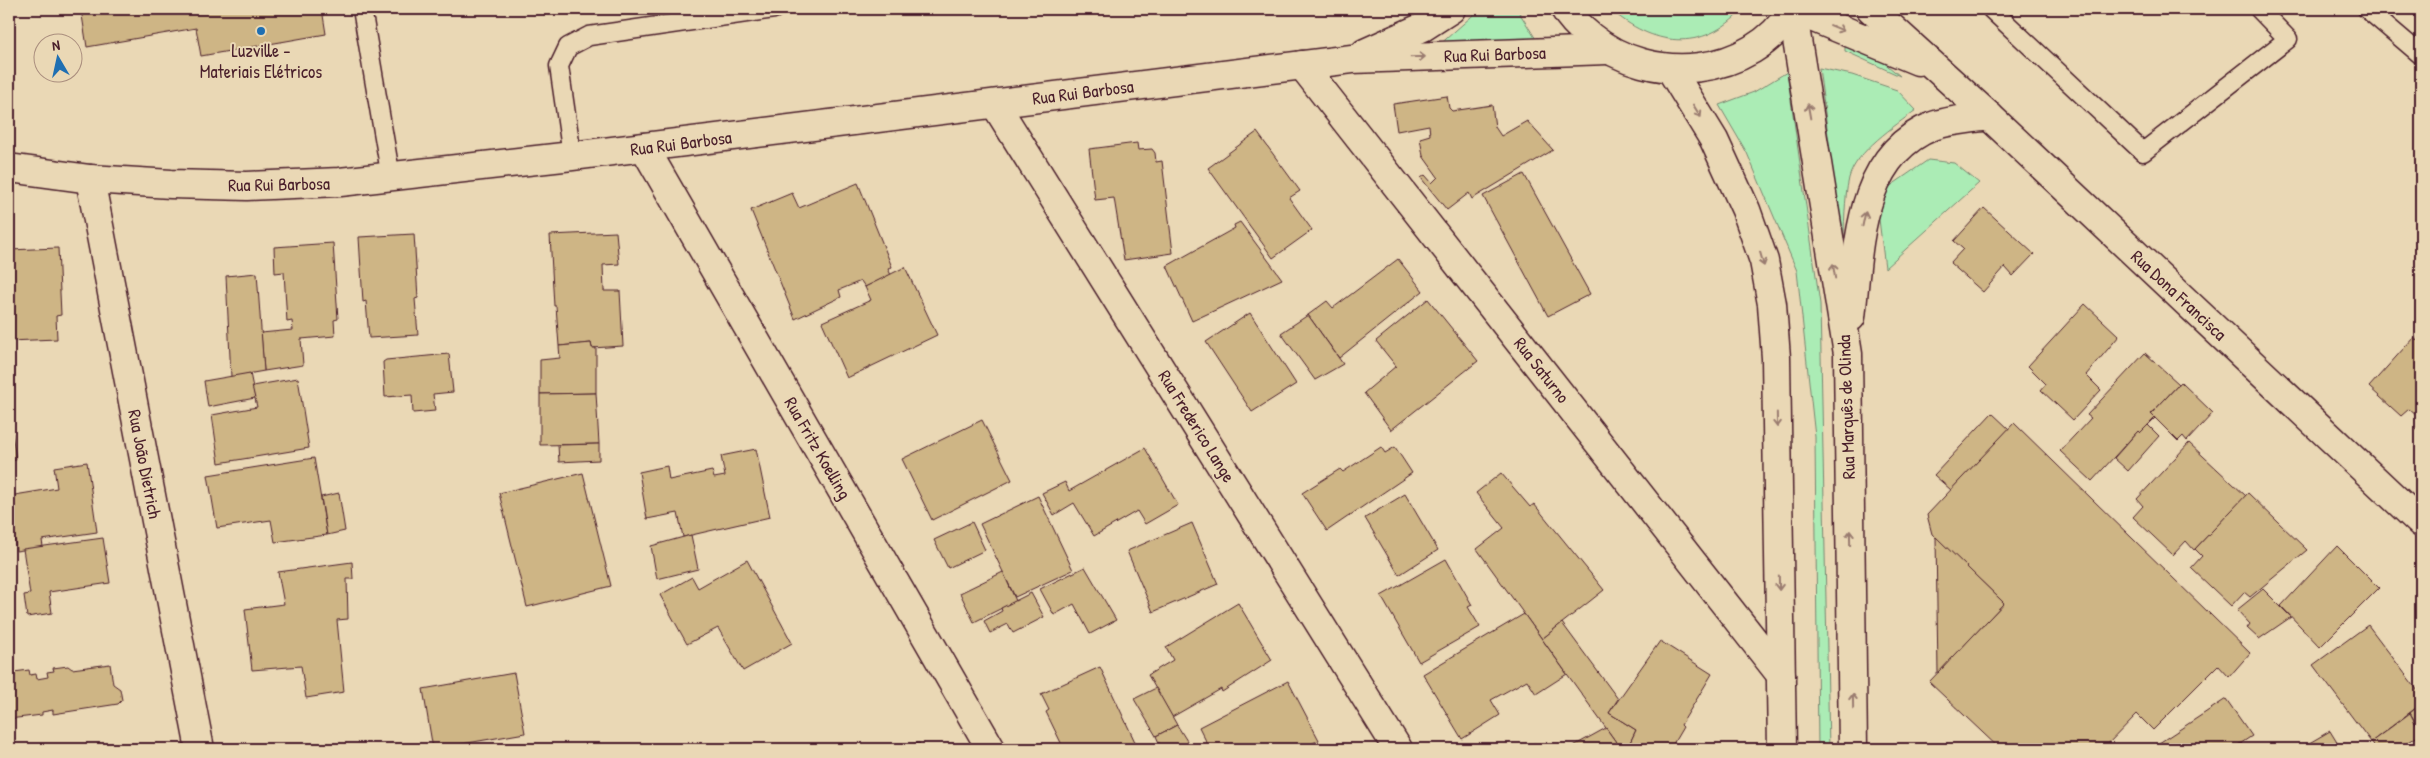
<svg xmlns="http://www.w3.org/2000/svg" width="2430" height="758" font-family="'Patrick Hand',sans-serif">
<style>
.green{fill:#abecb5;stroke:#7a8670}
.building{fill:#ceb585;stroke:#4a1f2b}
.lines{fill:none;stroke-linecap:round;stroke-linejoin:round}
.service-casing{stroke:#4a1f2b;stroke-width:21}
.minor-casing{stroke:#4a1f2b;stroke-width:31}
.secondary-casing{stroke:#4a1f2b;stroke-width:31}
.primary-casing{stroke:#4a1f2b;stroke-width:31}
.service{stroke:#ead8b5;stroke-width:18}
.minor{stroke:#ead8b5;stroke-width:28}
.secondary{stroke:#ead8b5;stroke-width:28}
.primary{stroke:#ead8b5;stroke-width:28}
.oneway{stroke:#9a7c70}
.poi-dot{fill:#1f6fb2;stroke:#ead8b5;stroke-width:2}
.labels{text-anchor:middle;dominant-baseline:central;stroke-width:4;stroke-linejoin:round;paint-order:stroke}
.poi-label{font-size:18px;fill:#4a1f2b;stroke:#ead8b5}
.street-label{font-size:18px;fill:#4a1f2b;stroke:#ead8b5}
</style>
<rect width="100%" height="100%" fill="#ead8b5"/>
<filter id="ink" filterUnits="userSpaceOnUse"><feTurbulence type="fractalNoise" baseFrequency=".02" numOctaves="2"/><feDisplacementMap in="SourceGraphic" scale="10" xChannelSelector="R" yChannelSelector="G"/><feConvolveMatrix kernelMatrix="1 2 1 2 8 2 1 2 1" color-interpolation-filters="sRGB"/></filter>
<g filter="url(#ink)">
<g class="green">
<path d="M1480,9H1517L1539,44L1438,46Z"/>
<path d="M1610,9H1743C1702,54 1652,46 1610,9Z"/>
<path d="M1845,30L1900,76L1845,51Z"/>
<path d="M1819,68L1852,75L1897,90L1916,110C1895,126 1856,151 1849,178C1844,200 1845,225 1843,247Z"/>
<path d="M1787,72L1820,304L1829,749H1818L1815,437L1797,271L1747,153L1719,105L1754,92Z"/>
<path d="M1928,160L1954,163L1979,183L1885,268L1878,211L1889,187Z"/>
</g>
<g class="building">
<path d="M81,9H322L326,34L201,56L196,28L87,47Z"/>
<path d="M1447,96L1449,108L1452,111L1492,105L1495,127L1501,136L1527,121L1553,150L1472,199L1469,193L1447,210L1421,178L1425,175L1432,183L1438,177L1423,156L1420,138L1430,135L1429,125L1397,131L1393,104Z"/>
<path d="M1257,132L1300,191L1289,198L1312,230L1273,258L1208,168Z"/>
<path d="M1137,143L1138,150L1152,149L1155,153L1156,162L1162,161L1173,253L1124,260L1114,198L1095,200L1089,149Z"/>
<path d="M1524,174L1590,294L1548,316L1483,196Z"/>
<path d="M858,183L892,267L888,269L891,275L865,287L861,281L839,290L841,297L795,319L751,210L792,193L799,208Z"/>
<path d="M1984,208L2034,254L2013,276L2005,267L1983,292L1950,263L1963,249L1954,241Z"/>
<path d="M1240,222L1282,279L1192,321L1167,266L1235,228L1234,225Z"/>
<path d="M616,232L619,264L603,265L604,291H620L623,346L592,348L591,343L559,346L556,306H554L550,235Z"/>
<path d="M414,234L418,298L415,299L418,335L369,338L366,301L363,302L359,237Z"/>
<path d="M333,243L338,319L334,320L335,336L301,339L303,365L264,371L261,333L293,330L292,321L287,322L284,272L275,273L274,247Z"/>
<path d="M58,248L61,315L56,316L57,339L9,341V250Z"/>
<path d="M1398,259L1423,291L1339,358L1308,315L1327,301L1333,308Z"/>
<path d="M905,267L937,335L847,378L822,322L871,300L865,287Z"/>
<path d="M257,273L264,371L231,377L226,276Z"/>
<path d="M1428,299L1478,361L1391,430L1364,393L1396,366L1376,341Z"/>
<path d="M2085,304L2119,336L2086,375L2101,390L2073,420L2041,390L2046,384L2028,366Z"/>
<path d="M1250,313L1296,384L1252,412L1206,342Z"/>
<path d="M1308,315L1343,364L1315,380L1281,333Z"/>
<path d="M2421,334V414L2418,417L2409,409L2401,416L2369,387L2414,337L2416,340Z"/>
<path d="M591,343L592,348H596V393L540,394V360L560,358L559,346Z"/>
<path d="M2145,353L2179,384L2151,414L2155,418L2140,433L2138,431L2092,481L2060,451L2091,418L2087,415Z"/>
<path d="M449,354L453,392L433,394L435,411L413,413L412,395L385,397L383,362L386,360Z"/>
<path d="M250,373L255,398L208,407L204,381Z"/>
<path d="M298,378L309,448L219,463L212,415L257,407L252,386Z"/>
<path d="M2181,382L2213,413L2187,441L2183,436L2178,441L2151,414Z"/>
<path d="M596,393L599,444L540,445V394Z"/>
<path d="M9,412L16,460L9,461Z"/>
<path d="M1992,413L2009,429L1951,490L1934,475Z"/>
<path d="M982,420L1012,480L932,520L902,459Z"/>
<path d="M2014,423L2250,653L2229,677L2218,665L2153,730L2137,714L2103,749H2000L1929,682L2004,603L1932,534L1927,515Z"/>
<path d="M2421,424V434L2416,429Z"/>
<path d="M2148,425L2159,436L2128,471L2114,458L2138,431L2140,433Z"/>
<path d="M2189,443L2246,496L2194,550L2186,541L2173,555L2133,517L2143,506L2137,499Z"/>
<path d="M599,444V460L559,462L558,445Z"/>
<path d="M1381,447L1385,453L1395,447L1412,473L1327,531L1302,493L1340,469L1343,472Z"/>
<path d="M1145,448L1178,505L1145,524L1137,511L1094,536L1074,503L1054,515L1042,493L1065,482L1069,491Z"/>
<path d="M756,449L770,517L683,537L678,513L647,519L639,472L667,466L669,480L712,471L714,478L725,476L721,456Z"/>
<path d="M314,458L327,535L275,542L271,520L217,528L208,475Z"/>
<path d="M87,462L97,532L42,540L43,547L16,551L15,540L9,541V496L57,488L54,467Z"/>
<path d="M583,473L611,586L527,607L499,493Z"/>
<path d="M1501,473L1530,507L1534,504L1604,590L1542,639L1477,549L1504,528L1476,493Z"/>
<path d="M339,493L345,531L327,535L321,497Z"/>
<path d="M2248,493L2307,550L2250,597L2244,592L2231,606L2191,568L2202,556L2195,549Z"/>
<path d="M1405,494L1438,550L1399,575L1365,518Z"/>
<path d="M1038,496L1073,570L1015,597L980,524Z"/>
<path d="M972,522L985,550L948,568L934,540Z"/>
<path d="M1192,523L1218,584L1153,612L1127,551Z"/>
<path d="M691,535L698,569L657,579L651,546Z"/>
<path d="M1936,537L2004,603L1938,673Z"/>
<path d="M103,538L110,583L49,592L52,613L27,617L24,595L30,594L23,549Z"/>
<path d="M2337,546L2379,588L2320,647L2281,606Z"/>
<path d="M1446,559L1472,605L1468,607L1480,627L1419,662L1381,596Z"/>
<path d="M747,560L792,643L743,671L718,628L687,644L660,595L692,577L698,588Z"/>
<path d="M352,562L353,579H347L348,619L337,620L344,692L306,698L301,666L252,670L245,609L284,604L278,572Z"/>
<path d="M1085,567L1116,620L1090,634L1074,604L1054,615L1040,589Z"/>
<path d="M1003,572L1016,601L974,622L960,593Z"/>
<path d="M2263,589L2291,617L2259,639L2247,628L2250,624L2237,610Z"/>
<path d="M1031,593L1044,617L1013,633L1008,624L990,633L984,621L1002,611L1001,608Z"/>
<path d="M1238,603L1272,660L1222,692L1221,689L1172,717L1148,675L1173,660L1166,647Z"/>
<path d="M1524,614L1567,674L1536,694L1527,680L1491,700L1500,715L1462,739L1423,674Z"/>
<path d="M1562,623L1618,699L1609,713L1636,730L1627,749H1621L1542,639Z"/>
<path d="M2368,625L2421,695V704L2371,742L2313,665Z"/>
<path d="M1660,641L1712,674L1681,725L1683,727L1673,744L1676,749H1627L1636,730L1609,713Z"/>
<path d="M110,664L113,684L120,689L122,700L118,704L53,714V710L42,712V715L9,719V677L14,672L29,670L30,675L36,674L37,679L48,677L47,672L54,671L53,668L68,666L72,669Z"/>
<path d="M1100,667L1136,744L1125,749H1064L1046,712L1049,710L1041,694Z"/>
<path d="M514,673L525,733L433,749L423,689Z"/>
<path d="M1288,681L1319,740L1301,749H1271L1270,747L1265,749H1210L1199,727Z"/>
<path d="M1156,688L1177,725L1156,736L1134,699Z"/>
<path d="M2226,699L2252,736L2232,749H2150Z"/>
<path d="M2421,704V730L2410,713Z"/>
<path d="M2410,713L2421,734L2398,749H2376L2371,742Z"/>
<path d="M1177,725L1192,749H1150L1160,745L1156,736Z"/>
<path d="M1606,728L1621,749H1568Z"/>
<path d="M2330,731L2341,749H2299Z"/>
<path d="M919,743L920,749H881Z"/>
<path d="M1535,743L1538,749H1525Z"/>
<path d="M2241,743L2244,749H2232Z"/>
<path d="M1147,745L1149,749H1138Z"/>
</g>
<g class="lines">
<g class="service-casing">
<g id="service">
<path d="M362,9L391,178"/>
<path d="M1991,9L2143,152L2288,39L2259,9"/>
<path d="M2367,9L2421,55"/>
<path d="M572,156L559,66L568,47L589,36L774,9"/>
</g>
</g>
<g class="minor-casing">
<g id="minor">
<path d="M1302,65L1781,675"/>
<path d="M995,104L1398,749"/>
<path d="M644,147L991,749"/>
<path d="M90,179L200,749"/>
</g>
</g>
<g class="secondary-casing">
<g id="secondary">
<path d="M1365,53L1423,27L1451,9"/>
<path d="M9,168L90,179L171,184L247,186L340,182L572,156L1352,59L1607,50"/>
</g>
</g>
<g class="primary-casing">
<g id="primary">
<path d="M1565,9C1571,20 1581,29 1591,37C1651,86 1751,78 1793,9"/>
<path d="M1792,9L1848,354L1853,749"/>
<path d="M1792,9L1918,61"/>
<path d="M1871,9L1989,116L2421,523"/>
<path d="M1671,70L1714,140L1746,210L1764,261L1772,304L1776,358L1782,749"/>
<path d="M1851,317C1859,248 1857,156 1933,126C1950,120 1972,119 1989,116"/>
</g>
</g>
<use href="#service" class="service"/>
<use href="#minor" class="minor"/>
<use href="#secondary" class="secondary"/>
<use href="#primary" class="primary"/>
</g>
<defs><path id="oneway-shaft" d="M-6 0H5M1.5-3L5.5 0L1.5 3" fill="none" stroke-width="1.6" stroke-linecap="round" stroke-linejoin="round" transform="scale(1.25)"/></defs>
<g class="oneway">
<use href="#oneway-shaft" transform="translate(1837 28) rotate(23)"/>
<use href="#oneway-shaft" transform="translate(1418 57) rotate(-2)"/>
<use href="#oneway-shaft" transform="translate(1697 111) rotate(58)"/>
<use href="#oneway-shaft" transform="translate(1809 111) rotate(-100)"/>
<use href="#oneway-shaft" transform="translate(1864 219) rotate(-78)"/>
<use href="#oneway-shaft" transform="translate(1762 259) rotate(74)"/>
<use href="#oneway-shaft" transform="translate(1834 271) rotate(-99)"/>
<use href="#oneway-shaft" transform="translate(1777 420) rotate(89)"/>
<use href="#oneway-shaft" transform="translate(1850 538) rotate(-91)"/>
<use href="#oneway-shaft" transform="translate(1779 583) rotate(89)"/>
<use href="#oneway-shaft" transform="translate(1853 701) rotate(-91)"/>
</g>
</g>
<circle class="poi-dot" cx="261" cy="31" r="5"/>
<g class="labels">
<g class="poi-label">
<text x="261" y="50">Luzville -<tspan x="261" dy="21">Materiais Elétricos</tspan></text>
</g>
<g class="street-label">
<text transform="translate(1495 54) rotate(-2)">Rua Rui Barbosa</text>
<text transform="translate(1083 92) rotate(-7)">Rua Rui Barbosa</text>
<text transform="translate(681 143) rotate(-7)">Rua Rui Barbosa</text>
<text transform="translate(279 184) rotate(-1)">Rua Rui Barbosa</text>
<text transform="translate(2179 295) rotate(43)">Rua Dona Francisca</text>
<text transform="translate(1542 370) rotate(52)">Rua Saturno</text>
<text transform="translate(1846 407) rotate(-92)">Rua Marquês de Olinda</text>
<text transform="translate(1197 426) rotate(58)">Rua Frederico Lange</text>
<text transform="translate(818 448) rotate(60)">Rua Fritz Koelling</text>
<text transform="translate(145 464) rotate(79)">Rua João Dietrich</text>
</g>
</g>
<rect width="2430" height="758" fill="none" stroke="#ead8b5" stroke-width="30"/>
<rect x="15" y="15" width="2400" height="728" fill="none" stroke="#4a1f2b" stroke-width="2" filter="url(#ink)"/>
<g transform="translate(58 58) rotate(351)"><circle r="24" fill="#ead8b5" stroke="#aa8e7e"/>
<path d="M0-4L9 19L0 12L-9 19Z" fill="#1f6fb2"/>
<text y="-8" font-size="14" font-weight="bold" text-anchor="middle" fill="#4a1f2b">N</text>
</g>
</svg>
